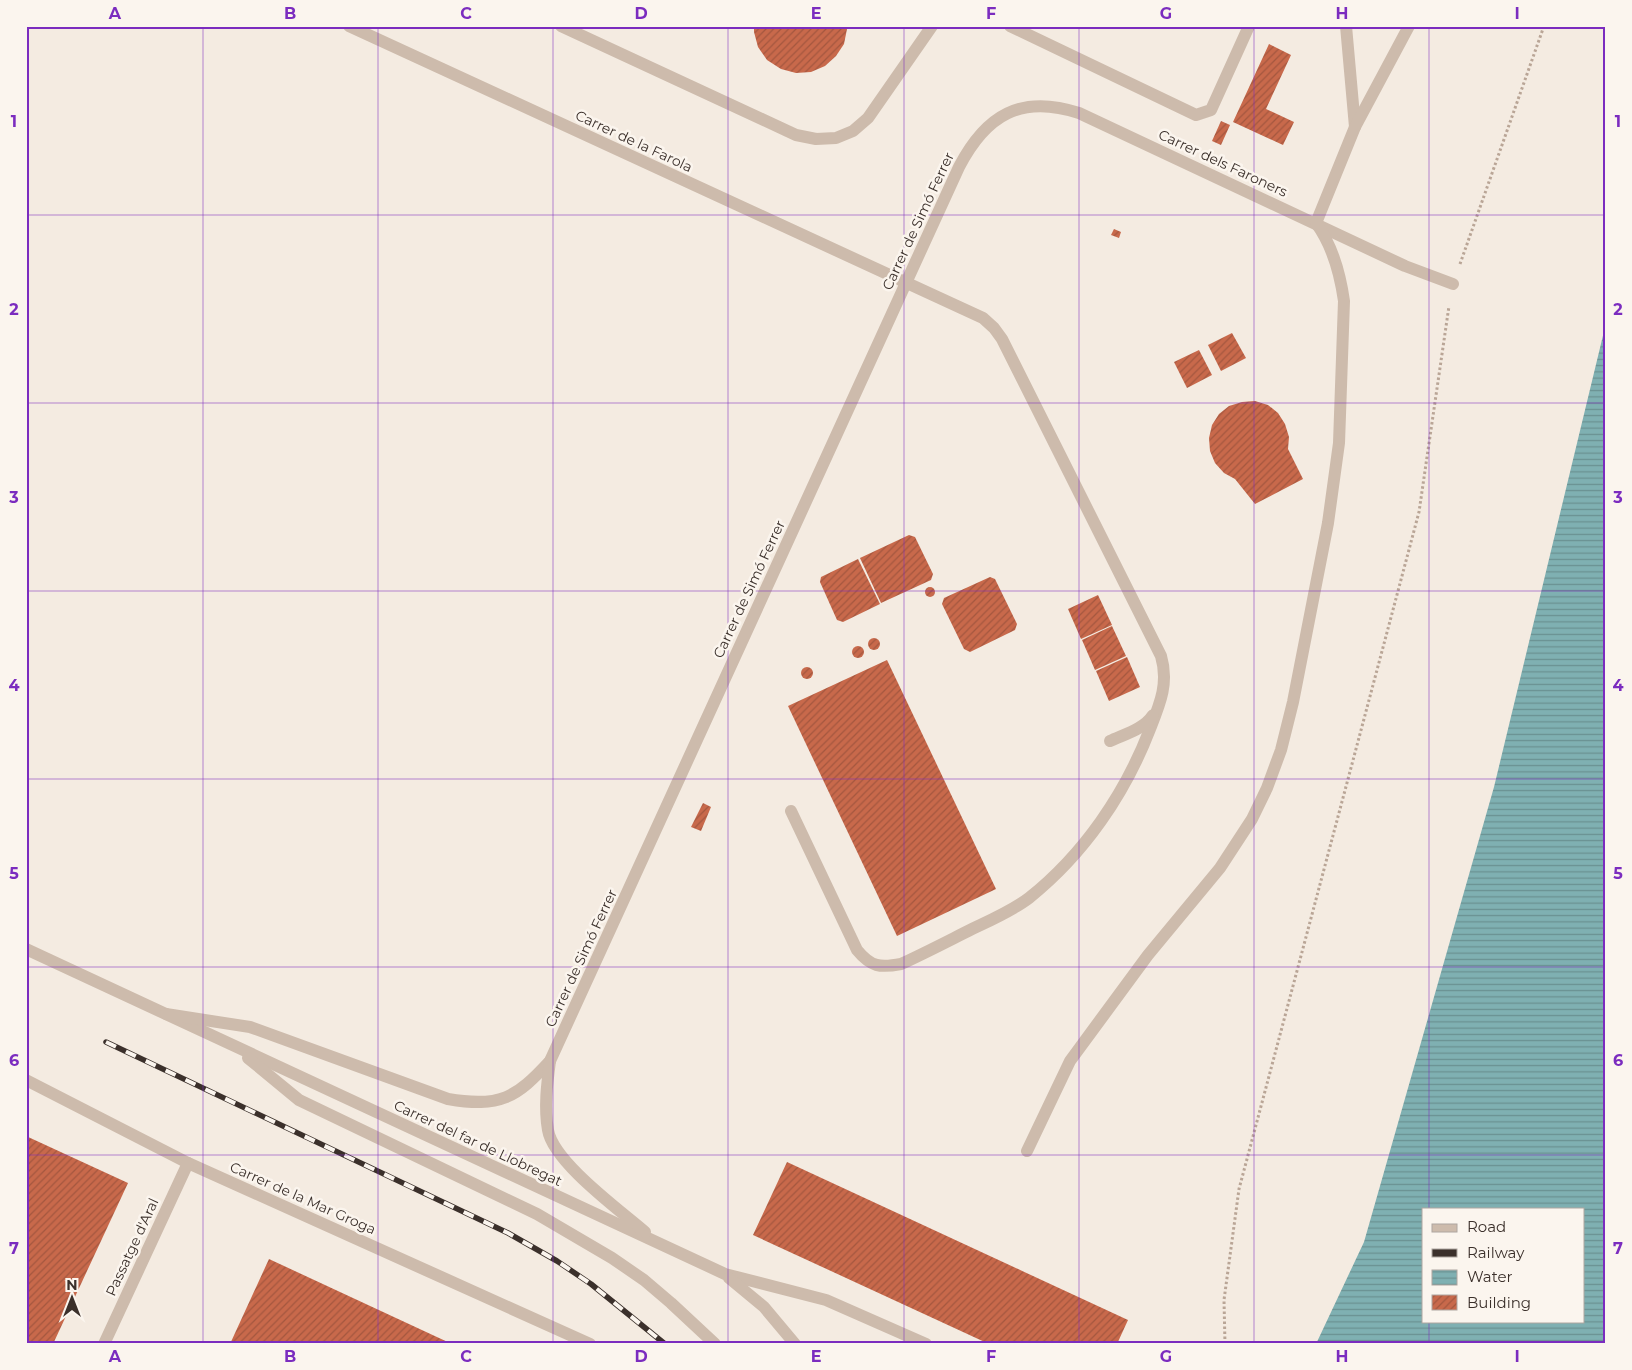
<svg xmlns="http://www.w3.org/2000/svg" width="1632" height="1370" font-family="Montserrat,sans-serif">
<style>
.water{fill:url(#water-rules);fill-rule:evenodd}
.building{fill:url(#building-hatch)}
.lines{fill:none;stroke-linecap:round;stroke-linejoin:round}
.path{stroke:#b9a596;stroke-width:3;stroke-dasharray:2.5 2.5;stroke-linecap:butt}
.minor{stroke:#cdbbac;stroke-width:12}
.rail-casing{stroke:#3b302b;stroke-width:5.5}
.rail{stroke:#fbf5ee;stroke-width:4;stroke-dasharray:11;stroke-linecap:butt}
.grid{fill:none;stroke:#7b2cbf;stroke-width:1;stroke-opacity:0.55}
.labels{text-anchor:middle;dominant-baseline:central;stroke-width:5;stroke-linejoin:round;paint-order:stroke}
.street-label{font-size:14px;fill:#3b302b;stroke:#fbf5ee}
.neatline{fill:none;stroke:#7b2cbf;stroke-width:2}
.grid-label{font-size:16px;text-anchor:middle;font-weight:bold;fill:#7b2cbf}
</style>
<defs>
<pattern id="water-rules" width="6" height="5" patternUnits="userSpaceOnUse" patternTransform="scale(1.25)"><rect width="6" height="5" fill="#7fb0b2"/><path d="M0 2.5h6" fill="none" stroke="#699091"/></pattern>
<pattern id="building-hatch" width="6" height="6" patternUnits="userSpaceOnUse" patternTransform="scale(1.25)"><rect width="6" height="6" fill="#c8694b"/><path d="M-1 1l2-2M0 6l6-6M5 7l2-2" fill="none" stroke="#a4573f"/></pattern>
</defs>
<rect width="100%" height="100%" fill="#f4ebe1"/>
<path class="water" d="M1606,323V1344H1316L1364,1242L1494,787ZM1423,1209H1583V1321H1423Z"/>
<g class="building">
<path d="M754,26H847V29L844,44L836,56L825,66L811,72L796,73L781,69L767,60L758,47L754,32Z"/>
<path d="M1269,44L1291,55L1266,109L1294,122L1283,145L1233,122Z"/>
<path d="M1221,121L1230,125L1221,145L1212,141Z"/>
<path d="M1114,229L1121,232L1119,238L1111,235Z"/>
<path d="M1232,333L1246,358L1221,371L1208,345Z"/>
<path d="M1199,350L1212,375L1187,388L1174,362Z"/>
<path d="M1255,401L1268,405L1278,413L1285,424L1289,437L1288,449L1303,479L1255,504L1235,479L1224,473L1215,463L1210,451L1209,438L1212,425L1219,414L1229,406L1242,402Z"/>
<path d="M909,535L915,537L933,574L931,580L881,603L860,558Z"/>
<path d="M858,559L880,604L843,622L837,620L820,582L821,577Z"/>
<path d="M990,577L995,579L1017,624L1015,630L970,652L964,649L942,604L944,598Z"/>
<circle cx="930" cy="592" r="5"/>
<path d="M1098,595L1112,625L1081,639L1068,609Z"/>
<path d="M1112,626L1126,656L1095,670L1082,640Z"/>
<circle cx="874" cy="644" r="6"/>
<circle cx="858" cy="652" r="6"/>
<path d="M1127,657L1140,687L1109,701L1096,671Z"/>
<path d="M887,660L996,889L897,936L788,706Z"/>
<circle cx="807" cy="673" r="6"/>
<path d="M703,803L711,807L701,831L691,827Z"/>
<path d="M26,1136L128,1183L53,1344H26Z"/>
<path d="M787,1162L1128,1320L1117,1344H989L753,1235Z"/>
<path d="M269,1259L452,1344H230Z"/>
</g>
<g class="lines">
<g class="path">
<path d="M1460,264L1544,26"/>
<path d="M1225,1344L1224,1300L1239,1189L1419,512L1449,306"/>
</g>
<g class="minor">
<path d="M349,26L983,318L994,328L1002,339L1161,656C1169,683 1160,704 1150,729C1125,794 1084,854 1029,898C1012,911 991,920 972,929C948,941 925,953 901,964C880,968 871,967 857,950L791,811"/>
<path d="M561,26L796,135L816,139L836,138L853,131L868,118L932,26"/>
<path d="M1010,26L1196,115L1211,110L1249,26"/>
<path d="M1346,26L1355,127"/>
<path d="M1110,741C1125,734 1144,729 1153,715"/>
<path d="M26,949L725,1274L826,1300L926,1344"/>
<path d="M166,1014L250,1027L448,1099C500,1108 516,1098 550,1061L959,167C986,115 1021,94 1079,113L1405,266L1453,284"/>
<path d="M248,1058L299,1100L537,1214L612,1258L644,1280L671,1303L715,1344"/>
<path d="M550,1061C547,1084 544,1107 548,1130C553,1162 621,1211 645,1232"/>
<path d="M26,1080L188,1163L590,1344"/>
<path d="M1027,1151L1070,1061L1148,955L1220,868L1252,819L1267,788L1281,750L1293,702L1328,523L1339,443L1344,301C1340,273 1333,246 1316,223L1355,127L1409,26"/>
<path d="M729,1278L764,1307L795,1344"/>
<path d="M104,1344L188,1163"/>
</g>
<g class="rail-casing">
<path id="rail" d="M106,1042L508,1233L557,1261L591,1284L665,1344"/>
</g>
<use href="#rail" class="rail"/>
</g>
<path class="grid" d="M203,26V1344M378,26V1344M553,26V1344M728,26V1344M904,26V1344M1079,26V1344M1254,26V1344M1429,26V1209M26,215H1606M26,403H1606M26,591H1606M26,779H1606M26,967H1606M26,1155H1606M1429,1321V1344"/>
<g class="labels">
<g class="street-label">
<text transform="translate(634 141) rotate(25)">Carrer de la Farola</text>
<text transform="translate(1223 163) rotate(25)">Carrer dels Faroners</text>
<text transform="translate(918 221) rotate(-65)">Carrer de Simó Ferrer</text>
<text transform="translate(749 589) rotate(-65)">Carrer de Simó Ferrer</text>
<text transform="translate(581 958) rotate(-65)">Carrer de Simó Ferrer</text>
<text transform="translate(478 1143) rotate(25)">Carrer del far de Llobregat</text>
<text transform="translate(303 1198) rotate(24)">Carrer de la Mar Groga</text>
<text transform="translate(132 1247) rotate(-65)">Passatge d'Aral</text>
</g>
</g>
<rect width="1632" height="1370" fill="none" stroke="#fbf5ee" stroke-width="55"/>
<rect x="1422" y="1208" width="162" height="115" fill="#fbf5ee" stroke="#aea6a0"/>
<rect x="1432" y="1224" width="25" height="8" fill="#cdbbac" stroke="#aea6a0"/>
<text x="1467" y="1232" font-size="15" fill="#3b302b">Road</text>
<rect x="1432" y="1249" width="25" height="8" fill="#3b302b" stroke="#aea6a0"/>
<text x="1467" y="1258" font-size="15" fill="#3b302b">Railway</text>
<rect x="1432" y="1270" width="25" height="15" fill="url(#water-rules)" stroke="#aea6a0"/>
<text x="1467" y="1282" font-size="15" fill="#3b302b">Water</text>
<rect x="1432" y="1295" width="25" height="15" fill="url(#building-hatch)" stroke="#aea6a0"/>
<text x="1467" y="1308" font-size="15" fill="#3b302b">Building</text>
<g transform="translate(72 1298)" stroke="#fbf5ee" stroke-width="4" paint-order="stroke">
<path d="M0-4L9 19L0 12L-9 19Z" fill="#3b302b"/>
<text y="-8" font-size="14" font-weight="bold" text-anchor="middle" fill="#3b302b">N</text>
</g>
<rect x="28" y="28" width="1576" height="1314" class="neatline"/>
<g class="grid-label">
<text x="115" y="19">A</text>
<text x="290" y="19">B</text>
<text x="466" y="19">C</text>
<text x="641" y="19">D</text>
<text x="816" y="19">E</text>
<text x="991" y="19">F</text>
<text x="1166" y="19">G</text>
<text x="1342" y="19">H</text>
<text x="1517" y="19">I</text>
<text x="14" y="127">1</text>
<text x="1618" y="127">1</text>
<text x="14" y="315">2</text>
<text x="1618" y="315">2</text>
<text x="14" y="503">3</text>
<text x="1618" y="503">3</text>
<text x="14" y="691">4</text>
<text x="1618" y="691">4</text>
<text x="14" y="879">5</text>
<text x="1618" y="879">5</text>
<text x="14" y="1066">6</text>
<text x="1618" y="1066">6</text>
<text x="14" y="1254">7</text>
<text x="1618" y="1254">7</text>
<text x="115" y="1362">A</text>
<text x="290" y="1362">B</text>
<text x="466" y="1362">C</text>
<text x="641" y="1362">D</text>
<text x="816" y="1362">E</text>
<text x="991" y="1362">F</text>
<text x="1166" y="1362">G</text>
<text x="1342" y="1362">H</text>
<text x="1517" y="1362">I</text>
</g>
</svg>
